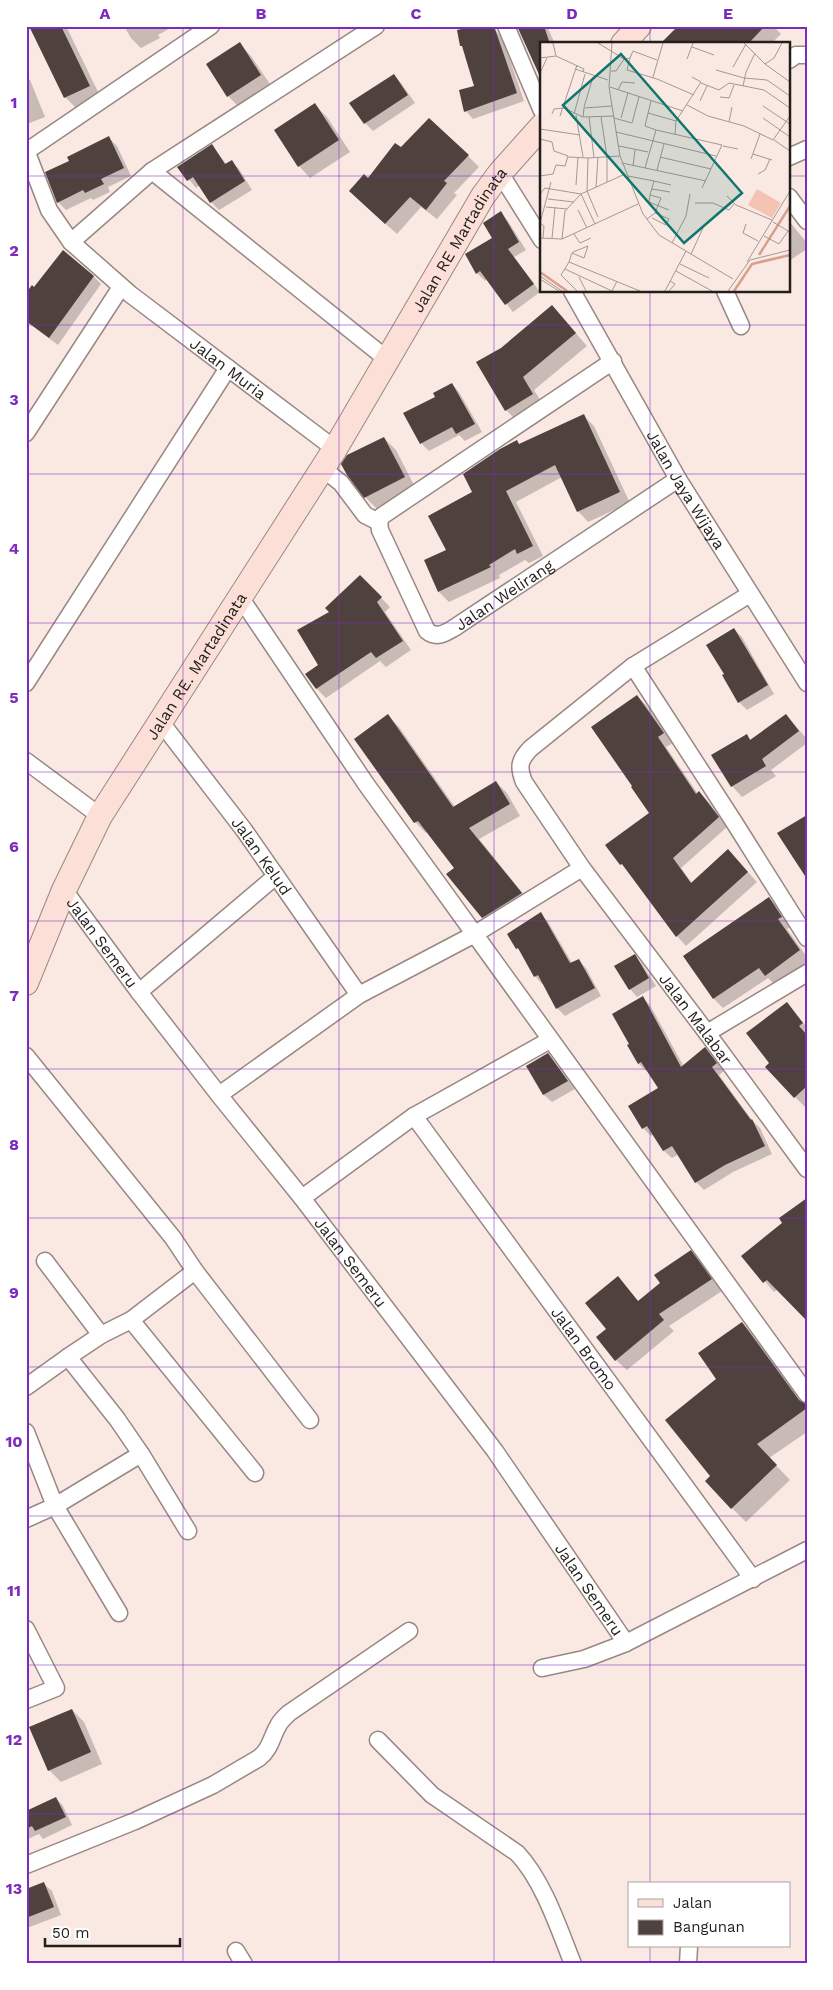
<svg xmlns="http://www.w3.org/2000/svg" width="833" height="1990" font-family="'Work Sans',sans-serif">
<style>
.shadow{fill:#0003}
.building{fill:#4f413d}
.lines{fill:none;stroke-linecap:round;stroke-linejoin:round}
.street-casing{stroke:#988883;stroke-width:19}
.secondary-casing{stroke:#988883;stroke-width:26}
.street{stroke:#fff;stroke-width:16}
.secondary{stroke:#fce0d7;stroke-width:24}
.grid{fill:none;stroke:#7b2cbf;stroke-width:1;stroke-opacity:0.55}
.labels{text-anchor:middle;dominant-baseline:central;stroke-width:5;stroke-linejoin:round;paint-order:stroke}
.street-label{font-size:16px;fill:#231d1b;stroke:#fff}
.inset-river{fill:none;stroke:#da9e8c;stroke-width:2.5}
.inset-road{fill:none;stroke:#a49793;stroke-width:1}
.view{fill:#0f766e;fill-opacity:0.15;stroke:#0f766e;stroke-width:2.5}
.inset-edge{fill:none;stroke:#231d1b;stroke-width:2.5}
.neatline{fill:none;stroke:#7b2cbf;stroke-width:2}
.grid-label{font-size:16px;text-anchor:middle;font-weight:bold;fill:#7b2cbf}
</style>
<rect width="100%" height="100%" fill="#fae9e3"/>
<g class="shadow">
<path d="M31,26H66L101,98L77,109L65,97Z"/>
<path d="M124,26H174L158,35L160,38L141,48L131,38Z"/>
<path d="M492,26L503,39L524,101L473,119L466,111L475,87Z"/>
<path d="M518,26H547L555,44H542Z"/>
<path d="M680,26H773L781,34L771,44H662Z"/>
<path d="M240,44L251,56L272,87L240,108L228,96Z"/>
<path d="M394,75L401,83L415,103L373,131L365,123Z"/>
<path d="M26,76L30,80L45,117L27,124Z"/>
<path d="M315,105L327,117L350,152L310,178L299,166Z"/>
<path d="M109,138L117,146L131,176L108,187L110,192L93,200L91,198L66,210L58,202L71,161Z"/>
<path d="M212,146L227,165L232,162L239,169L252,190L219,210L211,202L200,185L196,188L179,167Z"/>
<path d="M401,149L468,156L479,167L454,193L457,195L437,219L421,207L397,234L361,202L368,179Z"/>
<path d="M500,213L508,221L526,250L514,257L540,292L513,312L487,279L485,281L477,273L494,239Z"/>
<path d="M789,221L807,243V249L789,261Z"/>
<path d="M93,276L101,284L58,345L26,321V295L34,288Z"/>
<path d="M552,306L587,346L534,390L544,406L518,422L506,410L502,349Z"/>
<path d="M452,384L459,392L482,432L465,441L459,435L429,451L421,443L437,397Z"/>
<path d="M584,416L594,426L630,503L588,522L578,511L562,477L516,502L543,556L529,563L525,560L499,575L500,578L449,602L439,592L448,551L474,492L520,445Z"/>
<path d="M384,438L396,450L416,489L377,509L365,497Z"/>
<path d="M360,576L390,607L385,612L411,650L386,667L380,661L326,698L317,689L331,612Z"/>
<path d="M734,629L742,637L774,694L747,710L739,702Z"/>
<path d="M637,696L646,705L673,743L666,747L698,794L699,792L708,801L727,827L681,868L692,883L737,860L757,882L686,946L677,936L607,845L650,814Z"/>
<path d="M786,715L807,739V743L771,770L776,776L742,797L732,786L747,736L752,741Z"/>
<path d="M388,716L399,727L455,807L496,782L507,793L520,816L479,839L532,905L493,928L483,917L456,868L428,832L426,833L415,822L356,739Z"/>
<path d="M769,898L779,908L791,927L787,929L807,957V962L775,985L768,978L723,1008L714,999L684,956Z"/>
<path d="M541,914L548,922L572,963L578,960L586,968L601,996L565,1016L557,1008L544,983L542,984L535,976L522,953L517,948Z"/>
<path d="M635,956L642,964L656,986L637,997L630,989Z"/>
<path d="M643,998L650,1005L684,1067L705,1049L713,1057L724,1071L719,1075L752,1120L760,1128L772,1154L733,1172L704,1190L696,1182L679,1154L672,1158L664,1151L654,1134L651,1136L643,1128L660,1089L648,1070L646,1071L638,1063L631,1044Z"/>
<path d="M787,1004L807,1027V1105L805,1107L795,1097L771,1064Z"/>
<path d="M548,1054L575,1089L552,1102L544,1095L528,1066Z"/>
<path d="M691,1252L702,1263L722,1291L669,1326L674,1331L627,1370L616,1360L608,1329L618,1278L639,1302L661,1284Z"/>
<path d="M743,1256L778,1289L774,1292Z"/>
<path d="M742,1323L756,1337L807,1407V1432L769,1458L790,1480L746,1522L732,1508L712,1476L718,1379Z"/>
<path d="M72,1710L84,1722L102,1764L61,1782L49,1770Z"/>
<path d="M56,1798L63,1806L72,1825L43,1839L39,1834L26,1840V1812Z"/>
<path d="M44,1884L52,1891L61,1915L27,1928L26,1890Z"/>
</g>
<g class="building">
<path d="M29,26H61L90,86L64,98Z"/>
<path d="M475,26H494L517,93L464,112L459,90L474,86L462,46H460L457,30Z"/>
<path d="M517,26H544L550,44H542V81Z"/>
<path d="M678,26H765L748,44H660Z"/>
<path d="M240,42L261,75L227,97L206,64Z"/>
<path d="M394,74L408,95L364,124L349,103Z"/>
<path d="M315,103L339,140L298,167L274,130Z"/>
<path d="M429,118L469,155L444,181L447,183L426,210L410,197L385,224L349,191L364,174L368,178L395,143L401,147Z"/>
<path d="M109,136L124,168L101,179L104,184L85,193L83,190L57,203L45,172L69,161L67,157Z"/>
<path d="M212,144L225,164L232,160L245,181L210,203L193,177L187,181L177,167Z"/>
<path d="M501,211L519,242L508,249L534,284L505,305L480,271L476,274L465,254L492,238L483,223Z"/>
<path d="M63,250L94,276L49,338L26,321V293L32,285L34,287Z"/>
<path d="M552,305L576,333L523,377L533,394L505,411L476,362L501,348Z"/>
<path d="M452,383L475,424L456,434L452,427L420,444L403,413L435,397L433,393Z"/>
<path d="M584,414L620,492L577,512L555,465L506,491L533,546L517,554L515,549L489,565L491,567L438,592L424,560L446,550L428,516L472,492L463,474L500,449L517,440L519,444Z"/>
<path d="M384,437L405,477L364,498L347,475L341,464L347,455Z"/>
<path d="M360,575L382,597L377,602L403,641L376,658L371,652L316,689L305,674L318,665L297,630L329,612L325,608Z"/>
<path d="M734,628L768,685L738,703L722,675L724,674L706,645Z"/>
<path d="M637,695L664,733L658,737L696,794L699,791L719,817L673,858L691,883L728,849L748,872L676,937L622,864L620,865L605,845L649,813L631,787L632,786L591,727Z"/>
<path d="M388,714L453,807L496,781L510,804L469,828L522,893L482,918L446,874L454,868L418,821L414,823L354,739Z"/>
<path d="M786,714L799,731L762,759L766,766L731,787L711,755L747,734L750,740Z"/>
<path d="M807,815V879L777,833Z"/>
<path d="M769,897L782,917L778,919L800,950L765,976L759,968L713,999L683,956Z"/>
<path d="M541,912L570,963L579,959L595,988L556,1009L538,975L534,977L518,948L516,949L507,934Z"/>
<path d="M635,954L649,978L629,990L614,966Z"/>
<path d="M643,996L681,1067L705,1047L717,1063L712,1067L751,1120L752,1119L765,1146L725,1165L695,1183L672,1146L663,1151L647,1126L642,1129L628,1106L658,1088L641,1062L638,1064L627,1045L629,1044L612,1014Z"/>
<path d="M787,1002L803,1023L799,1026L807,1035V1086L794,1098L765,1067L769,1063L746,1033Z"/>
<path d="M548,1053L568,1081L543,1095L526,1066Z"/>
<path d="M807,1198V1321L767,1280L763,1283L741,1256L782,1223L779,1218Z"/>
<path d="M691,1250L712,1279L659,1314L664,1320L615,1361L596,1337L606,1329L585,1303L618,1276L638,1301L660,1283L654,1275Z"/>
<path d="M742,1322L799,1400L806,1404L807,1408L757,1444L777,1465L731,1509L705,1481L710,1476L665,1420L716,1379L698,1353Z"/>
<path d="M72,1709L91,1752L48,1771L29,1727Z"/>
<path d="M56,1797L66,1817L35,1831L32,1826L26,1829V1811Z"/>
<path d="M44,1882L54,1907L26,1918V1889Z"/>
</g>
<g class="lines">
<g class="street-casing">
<g id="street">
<path d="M506,26L542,111"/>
<path d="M789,60L796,55H807"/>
<path id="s1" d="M26,150L49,210L71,242L130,294L335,449"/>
<path d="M27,151L211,26"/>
<path d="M789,157L807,149"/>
<path d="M152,171L376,26"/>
<path d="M500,173L542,240"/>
<path d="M789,197L807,221"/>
<path d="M71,242L152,171L388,360"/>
<path id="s2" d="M572,291L678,479L807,683"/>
<path d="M725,291L741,326"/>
<path d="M26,433L121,287"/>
<path d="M322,468L341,483L365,515L379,522"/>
<path id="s3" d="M379,522L380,530L427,631C437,639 445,633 454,628L678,479"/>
<path d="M379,522L382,516L613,361"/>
<path d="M240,597L366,784L807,1394"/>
<path d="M633,666L734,822L807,938"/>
<path d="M26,683L228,368"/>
<path id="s4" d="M160,721L244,830L359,995"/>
<path d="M26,761L100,816"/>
<path id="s5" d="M582,868L707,1033L807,1169"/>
<path id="s6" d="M64,890L139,992L219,1095L302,1198L495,1451L626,1643"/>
<path d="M139,992L276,876"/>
<path d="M707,1033L807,973"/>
<path d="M26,1056L173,1238L195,1271L131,1320L101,1335L68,1357L117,1419L141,1454L55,1506L26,1519"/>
<path d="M219,1095L359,995L475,934L582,868L524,782C518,767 519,760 531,748L633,666L750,594"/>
<path id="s7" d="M414,1116L753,1579"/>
<path d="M302,1198L414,1116L550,1040"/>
<path d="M45,1261L101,1335"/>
<path d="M195,1271L310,1420"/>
<path d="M131,1320L255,1473"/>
<path d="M26,1387L68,1357"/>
<path d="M26,1432L55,1506L119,1613"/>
<path d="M141,1454L188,1531"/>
<path d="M26,1629L56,1688L26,1700"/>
<path d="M542,1668L584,1659L626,1643L807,1550"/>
<path d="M378,1740L432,1795L517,1853C543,1880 559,1929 573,1964"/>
<path d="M26,1865L135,1821L213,1785L259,1758C271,1748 271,1738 278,1726C280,1721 285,1717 289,1713L409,1631"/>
<path d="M236,1951L244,1964"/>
<path d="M688,1964L689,1946"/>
</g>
</g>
<g class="secondary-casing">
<g id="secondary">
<path d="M623,44L639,26"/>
<path id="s8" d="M26,983L64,890L100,816L335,449L483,196L500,173L542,126"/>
</g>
</g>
<use href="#street" class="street"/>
<use href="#secondary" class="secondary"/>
</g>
<path class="grid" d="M183,26V1964M339,26V1964M494,26V1964M650,26V44M26,176H542M789,176H807M650,291V1884M26,325H807M26,474H807M26,623H807M26,772H807M26,921H807M26,1069H807M26,1218H807M26,1367H807M26,1516H807M26,1665H807M26,1814H807M650,1946V1964"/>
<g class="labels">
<g class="street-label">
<text stroke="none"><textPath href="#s8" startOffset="862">Jalan RE Martadinata</textPath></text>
<text stroke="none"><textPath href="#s1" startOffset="305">Jalan Muria</textPath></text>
<text stroke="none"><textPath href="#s2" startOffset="229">Jalan Jaya Wijaya</textPath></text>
<text stroke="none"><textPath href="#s3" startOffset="209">Jalan Welirang</textPath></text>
<text stroke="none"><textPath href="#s8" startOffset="361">Jalan RE. Martadinata</textPath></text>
<text stroke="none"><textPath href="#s4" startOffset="169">Jalan Kelud</textPath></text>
<text stroke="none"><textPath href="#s6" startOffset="65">Jalan Semeru</textPath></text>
<text stroke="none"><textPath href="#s5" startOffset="189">Jalan Malabar</textPath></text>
<text stroke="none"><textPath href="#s6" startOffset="470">Jalan Semeru</textPath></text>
<text stroke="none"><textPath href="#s7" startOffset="288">Jalan Bromo</textPath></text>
<text stroke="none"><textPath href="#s6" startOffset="875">Jalan Semeru</textPath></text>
</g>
</g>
<g transform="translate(540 42)">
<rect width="250" height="250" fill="#fae9e3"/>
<path d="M217,147L241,161L232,176L208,163Z" fill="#f5c3b3"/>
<path class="inset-river" d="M219,213L250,164M0,230L27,249M194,249L212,222L250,213"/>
<path class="inset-road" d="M58,1L84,17L90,16L87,28L117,37L154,53M72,1L69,45L80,114L103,172L119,193L193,237M204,1L225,22L250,40M152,5L174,13M16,14L44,27L43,30M0,16L16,14L13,1M90,16L93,9L117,18M147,17L153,1M225,22L234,16L242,1M193,25L206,2M35,27L68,38M176,28L204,36L227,38L250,54M71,29H76L84,17M0,31L7,16M113,35L123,1M161,41L179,48L189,41L224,48L250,66M203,44L206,30L215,11M70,45L143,69M78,48L82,40L95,41M180,55L189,56L194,43M160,59L167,44M147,63L168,74L204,84L233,98L250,74M223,64L250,82M44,65L53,35M108,71L136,79L135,92M12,72L14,67L24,66L43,75L74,74M34,72L45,32M36,73L43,115M20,74L37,23M43,75L44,66L72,64M49,75L54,115M61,75L67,115V140M74,76L92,81L99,55M81,76L88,51M223,76L250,95M136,79L161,40L152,35M189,80L192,65M0,87L40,93M116,88L182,103L162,146M76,90L176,114M0,97L12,100L14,109L28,114L25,124L16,123L13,132L0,134M234,98L250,109M79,104L108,110M183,104L198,107M213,112L232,118M28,115L48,116M120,115L171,127M211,117L220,92M82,121L166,139M93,124L95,108M105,126L116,88L105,84L111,59M117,128L124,102M218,132L225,128L230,117M88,134L114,139L110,153L121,156L115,171L107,177M114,139L131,143M36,143L38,115M56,145L58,115M112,147L130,150M0,152L5,146L41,152L55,182M110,153L109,160L129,168M187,154L196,163L232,178M8,157L34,160M155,161H173L189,168L194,162M6,165L27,167M38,168L47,186M58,175L47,149L48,116L80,114M112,176L126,183L129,177L115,171M233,180L250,190M206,182L203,191L218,199M34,192L40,201L51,196M224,194L239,202L248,189M0,196L22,197L98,162M3,196L4,184L0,181L11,140M12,196L15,165M22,197L25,169L41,152L85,132M132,201L146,174L150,152M32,211L44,216L48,204L33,210L31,213V214L29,220L21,233L37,249M151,212L163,186M29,220L100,249M207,220L250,149M140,222L169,236M25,227L72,249L77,239M136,229L172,249M0,234L22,249M39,235L46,249M0,237L19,249M125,249L146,209M129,249L135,242L130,239M188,249L210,218L250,208"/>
<path class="view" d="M81,12L202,151L144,201L23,63Z"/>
<rect width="250" height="250" class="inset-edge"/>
</g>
<rect width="833" height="1990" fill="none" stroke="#ffffff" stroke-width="55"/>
<rect x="628" y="1882" width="162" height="65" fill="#ffffff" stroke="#a7a5a4"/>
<rect x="638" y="1899" width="25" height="8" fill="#fce0d7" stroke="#a7a5a4"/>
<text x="673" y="1908" font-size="15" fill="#231d1b">Jalan</text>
<rect x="638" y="1920" width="25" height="15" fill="#4f413d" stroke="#a7a5a4"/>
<text x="673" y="1932" font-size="15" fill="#231d1b">Bangunan</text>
<path d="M45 1938v8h135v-8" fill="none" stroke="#231d1b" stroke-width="2.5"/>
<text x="52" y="1938" font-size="15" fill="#231d1b" stroke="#ffffff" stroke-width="4" paint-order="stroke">50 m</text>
<rect x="28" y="28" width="778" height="1934" class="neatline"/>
<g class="grid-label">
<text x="105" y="19">A</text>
<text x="261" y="19">B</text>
<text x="416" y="19">C</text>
<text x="572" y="19">D</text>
<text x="728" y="19">E</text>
<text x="14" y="108">1</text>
<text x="14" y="256">2</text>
<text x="14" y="405">3</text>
<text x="14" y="554">4</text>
<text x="14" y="703">5</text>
<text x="14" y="852">6</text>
<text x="14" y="1001">7</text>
<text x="14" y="1150">8</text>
<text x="14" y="1298">9</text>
<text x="14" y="1447">10</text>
<text x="14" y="1596">11</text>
<text x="14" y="1745">12</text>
<text x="14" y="1894">13</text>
</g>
</svg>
